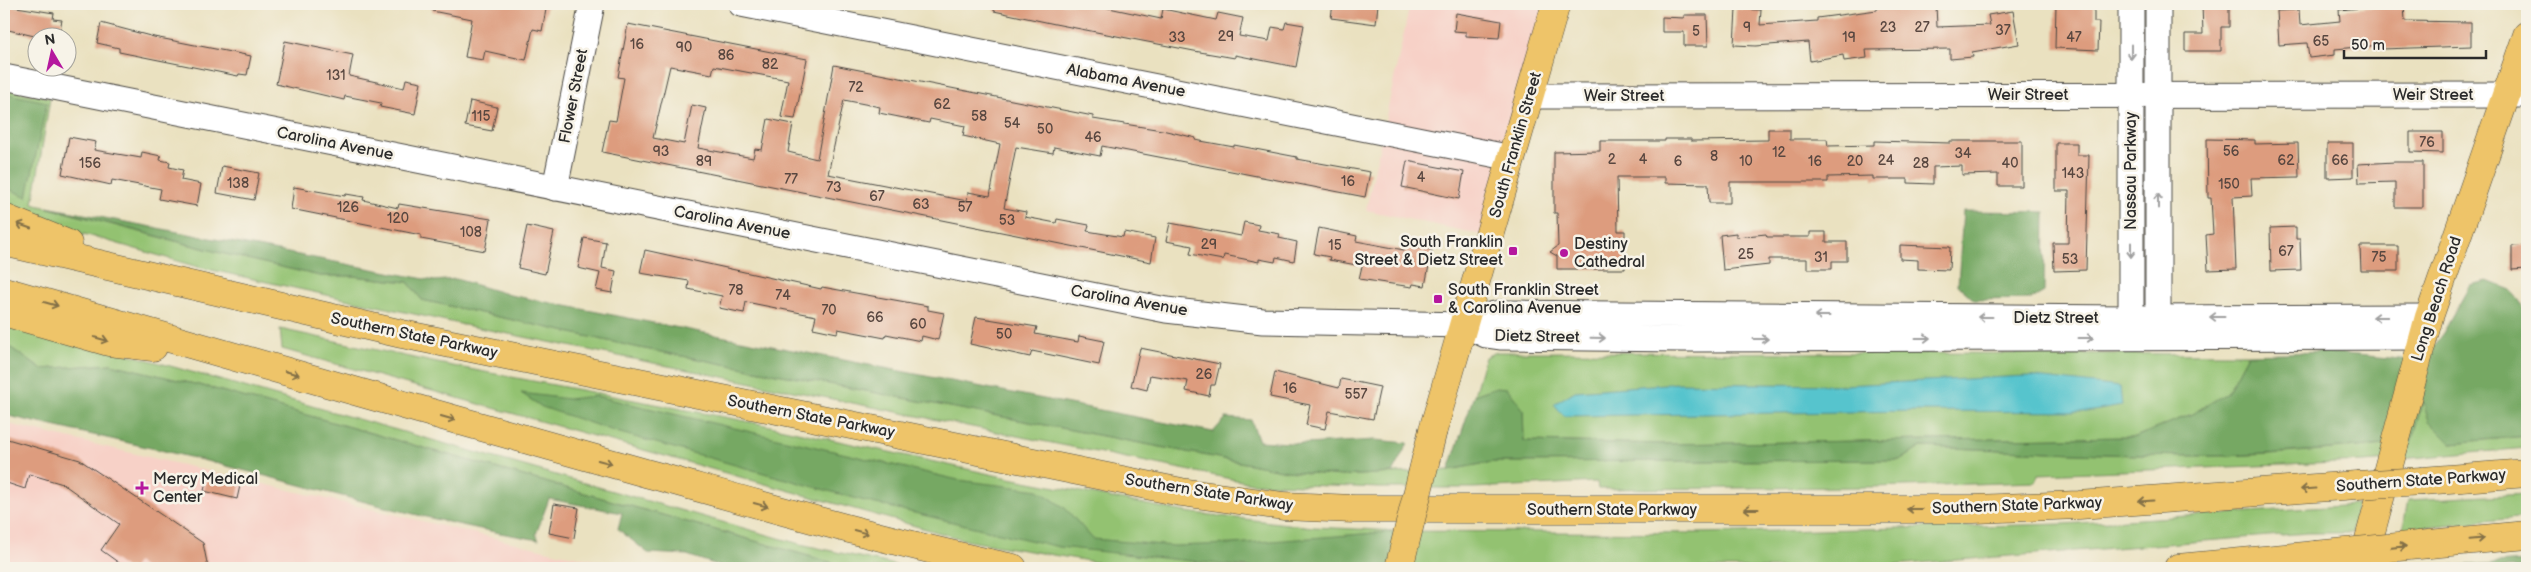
<svg xmlns="http://www.w3.org/2000/svg" width="2531" height="572" font-family="'Balsamiq Sans',sans-serif">
<style>
.built{fill:#f7d1c7}
.green{fill:#93c271;stroke:#5f764e}
.forest{fill:#76a863;stroke:#506a47}
.water{fill:#57c4cd;stroke:#41787c}
.building{fill:#dd9c7e;fill-rule:evenodd}
.lines{fill:none;stroke-linecap:round;stroke-linejoin:round}
.minor-casing{stroke:#484641;stroke-width:27}
.major-casing{stroke:#484641;stroke-width:29}
.highway-casing{stroke:#484641;stroke-width:29}
.minor{stroke:#fff;stroke-width:25}
.major{stroke:#eec469;stroke-width:28}
.highway{stroke:#eec469;stroke-width:28}
.major-bridge-casing{stroke:#484641;stroke-width:29;stroke-linecap:butt}
.highway-bridge-casing{stroke:#484641;stroke-width:29;stroke-linecap:butt}
.major-bridge{stroke:#eec469;stroke-width:28}
.highway-bridge{stroke:#eec469;stroke-width:28}
.oneway{stroke:#a0a0a0}
.oneway2{stroke:#837047}
.poi-dot{fill:#b5179e;stroke:#f7f3e8;stroke-width:2}
.labels{text-anchor:middle;dominant-baseline:central;stroke-width:5;stroke-linejoin:round;paint-order:stroke}
.number-label{font-size:14px;fill:#584740}
.street-label{font-size:16px;fill:#2b2b2b;stroke:#f7f3e8}
.poi-label{font-size:16px;fill:#2b2b2b;stroke:#f7f3e8;text-anchor:start}
</style>
<rect width="100%" height="100%" fill="#f7f3e8"/>
<filter id="ink" filterUnits="userSpaceOnUse"><feTurbulence type="fractalNoise" baseFrequency=".02" numOctaves="2"/><feDisplacementMap in="SourceGraphic" scale="10" xChannelSelector="R" yChannelSelector="G"/><feConvolveMatrix kernelMatrix="1 2 1 2 8 2 1 2 1" color-interpolation-filters="sRGB"/></filter>
<filter id="wash" filterUnits="userSpaceOnUse"><feTurbulence type="fractalNoise" baseFrequency=".0096" numOctaves="4" result="noise"/><feDisplacementMap in="SourceGraphic" scale="20" xChannelSelector="R" yChannelSelector="G"/><feGaussianBlur stdDeviation="1.12" result="paint"/><feColorMatrix in="noise" values="0 0 0 0 0 0 0 0 0 0 0 0 0 0 0 0 0 1.4 0 .05"/><feComposite in="paint" operator="in"/></filter>
<g filter="url(#wash)">
<rect width="100%" height="100%" fill="#eae1c0"/>
<g class="built">
<path d="M1410,4H1555L1487,236L1366,210Z"/>
<path d="M4,423L558,553L634,568H4Z"/>
</g>
<g class="green">
<path d="M4,89L50,98L33,204L221,253L320,276H352L408,282L422,300L640,348L1287,471L1342,476L1449,470L1492,462L1901,460L1921,447C2018,450 2116,456 2213,456C2280,456 2345,446 2410,444L2423,400L2451,443L2527,436V448L2365,462L2038,474L2036,482L1873,487L1598,489L1597,482L1473,488H1380L1251,483L469,326L198,267L84,234L81,238L4,209Z"/>
<path d="M4,319L800,544L909,568H851L207,387L111,364L41,369L4,343Z"/>
<path d="M280,329L437,363L756,423L999,476L1185,512L1313,527L1401,531L1698,533L2064,524L2357,505L2352,533H2308L1855,568H1155L1113,565L969,541L282,349Z"/>
<path d="M1496,352L2248,354L2227,393L2192,414L2135,437L1666,444L1524,441L1523,409L1474,395L1485,357Z"/>
<path d="M2527,494V517L2403,529L2408,500Z"/>
</g>
<g class="forest">
<path d="M4,93L47,102L27,197L4,187Z"/>
<path d="M47,207L435,281L456,279L510,295L1213,432L1226,418L1251,420L1259,441L1305,444L1375,440L1408,443L1392,473L1342,476L1287,471L640,348L422,300L408,282L353,276H320L221,253Z"/>
<path d="M1963,211L2045,212L2044,292L2032,299L1974,300L1958,285Z"/>
<path d="M2488,281L2511,290L2527,311V436L2451,443L2429,421L2423,401L2411,444C2345,446 2280,455 2214,456C2116,456 2019,450 1921,447L1901,460L1492,462L1449,470L1474,395L1496,387L1507,388L1523,409L1524,441L1666,444L2135,437L2192,414L2227,393L2248,354L2324,352L2422,361L2443,333L2470,285Z"/>
<path d="M4,343L41,369L111,364L207,387L851,568H726L687,555L648,553L618,529L622,513L549,499L536,534L539,540C430,522 323,490 215,463C145,446 74,431 4,415Z"/>
<path d="M521,393L568,399L596,396L958,480L1038,490L1065,508L1093,539L1174,546L1233,544L1401,531L1391,568H1255L1059,547L872,503L620,433L542,407Z"/>
<path d="M2527,561V568H2418Z"/>
</g>
<path class="water" d="M2027,376L2120,387L2122,406L2087,412L1919,411L1564,416L1554,404L1575,391L1678,383L1844,385Z"/>
<g id="blocks">
<g class="building">
<path d="M433,4H547L542,31L533,29L526,60L485,51L483,60L465,57L472,19L432,11Z"/>
<path d="M995,4H1090L1161,19L1163,9L1216,20L1218,13L1243,18L1239,36L1269,41L1272,27L1284,29L1286,22L1304,25L1296,67L1235,55V58L1194,51L1055,24L994,11Z"/>
<path d="M1333,4H1378L1376,24L1331,18Z"/>
<path d="M2056,4H2094V22H2099L2098,50L2055,48Z"/>
<path d="M2202,4H2229V27H2221V51H2185V34H2203Z"/>
<path d="M2404,4L2405,21L2471,22V46L2382,49L2381,45L2335,49V55L2309,58L2307,43L2279,45L2277,11L2299,10L2300,25L2340,21L2339,10Z"/>
<path d="M4,5L54,13L53,19L62,20L58,38H43L4,29Z"/>
<path d="M1936,5L1937,27L1990,25L1988,15L2013,11L2019,44L1972,52L1973,57L1950,59V49L1866,50L1867,58L1844,61L1843,55L1810,61L1808,42L1756,46L1734,45L1736,9L1761,10L1760,25L1817,21V18L1877,10V6Z"/>
<path d="M1456,13L1501,21L1499,38L1466,36V32L1454,31Z"/>
<path d="M1684,15H1707L1708,46H1684V32H1662V17L1684,18Z"/>
<path d="M101,23L154,37L251,56L247,75L239,74L238,76L119,52V48L97,43Z"/>
<path d="M628,24L807,59L795,119L781,117L788,80L714,66L712,74L670,66L653,138L684,144L692,105L706,108L698,148L753,158L755,149L762,150L768,119L793,124L788,152L817,159L834,65L1093,116V119L1162,130L1196,138L1195,140L1234,147V145L1297,157V159L1370,172L1365,197L1102,146L1100,156L1054,147L1053,153L1016,147L1004,208L1026,212L1025,217L1056,223L1057,219L1089,225L1087,231L1123,237L1124,232L1155,238L1151,262L602,152L609,120L616,121L624,78L618,77ZM844,100L880,107L879,113L929,123L930,119L965,126L963,136L1000,144L990,196L968,192L967,201L828,174Z"/>
<path d="M285,41L353,55L349,76L404,88L406,79L421,82L415,114L380,107L381,103L345,96L344,100L276,84Z"/>
<path d="M470,101L497,107L492,131L465,126Z"/>
<path d="M1768,129H1790V139H1827L1828,146L1874,145V141L1950,143V141H2022V186H1998V174L1962,175V166L1933,167V184L1908,183V179H1873V176L1828,177V182H1730V203H1709L1708,184L1665,183V177H1617L1618,231H1625V269H1557V256L1550,252L1558,246L1557,213H1554V152L1600,151V141H1665V139H1691V141L1768,140Z"/>
<path d="M2410,132H2443V153L2410,152Z"/>
<path d="M69,137L96,142L94,150L141,158L142,152L161,156L160,160L170,162L169,167L183,170L181,180L201,184L197,206L159,199L161,189L112,180L111,185L62,174Z"/>
<path d="M2207,139L2255,140V144L2298,143L2299,177L2251,178L2252,196L2233,197L2236,269L2208,270L2206,235L2213,234L2211,198H2208Z"/>
<path d="M2056,143H2077V155H2089L2086,270L2054,271L2053,243H2068L2069,191H2056Z"/>
<path d="M2327,143H2353V177L2327,178Z"/>
<path d="M1407,161L1464,172L1459,199L1402,187Z"/>
<path d="M2395,162H2423V207H2395V182L2359,183L2358,164Z"/>
<path d="M222,166L259,173L254,200L217,193Z"/>
<path d="M294,187L345,196L346,194L364,197L363,200L398,208L399,204L491,219L485,251L421,239V235L291,209Z"/>
<path d="M1244,222L1259,225L1258,230L1280,234L1279,238L1297,242L1294,261L1276,257L1275,262L1259,259V262L1224,255L1223,260L1190,254L1192,246L1166,241L1170,223L1241,236Z"/>
<path d="M527,226L554,232L545,274L518,268Z"/>
<path d="M2296,227V239H2300L2301,270L2271,271L2270,228Z"/>
<path d="M1319,228L1357,236L1356,241L1404,250L1405,245L1432,250L1425,286L1413,284L1412,287L1359,279L1362,266L1329,260L1330,257L1314,254Z"/>
<path d="M1810,232H1826V242H1847V261H1832V269H1807V259H1769V265L1723,270L1720,235L1736,233V237L1766,234L1767,237H1810Z"/>
<path d="M584,238L606,242L602,268L616,271L612,293L596,290L600,273L578,268Z"/>
<path d="M1900,245L1950,247L1949,270L1918,269V260L1900,259Z"/>
<path d="M2527,245V269L2512,270V246Z"/>
<path d="M2360,246H2398V271H2361Z"/>
<path d="M645,250L821,289L822,287L928,306V310L944,313L938,340L922,336L921,341L886,334L885,338L838,329L837,333L813,328L816,316L746,302L744,313L719,308L722,296L688,289L689,281L640,273Z"/>
<path d="M976,317L1037,327L1035,334L1078,342L1079,336L1104,341L1099,365L1032,351L1030,357L970,344Z"/>
<path d="M1140,348L1220,364L1215,385H1211L1209,396L1186,391L1188,381L1150,375L1147,390L1131,386Z"/>
<path d="M1275,372L1339,388L1341,379L1380,387L1373,419L1329,411L1325,429L1306,425L1310,405L1270,397Z"/>
<path d="M4,438L80,460L203,543L208,568H145L137,562L133,568H126L101,550L119,524L63,484L29,474L25,489L4,482Z"/>
<path d="M208,473L241,481L237,499L204,491Z"/>
<path d="M554,504L579,508L574,538L549,533Z"/>
</g>
</g>
</g>
<g filter="url(#ink)">
<use href="#blocks" fill-opacity="0" stroke="#484641" stroke-width="1"/>
<g class="lines">
<g class="minor-casing">
<g id="minor">
<path d="M741,4L1512,158"/>
<path d="M4,77L1166,310L1263,321L1465,325"/>
<path d="M1530,96L2527,95"/>
<path d="M555,188L592,4"/>
<path d="M1465,325L1477,318L1500,313L2131,318L2429,317"/>
<path d="M1465,325L1486,335L1500,337L1683,339L2423,337"/>
<path d="M2131,334V4"/>
<path d="M2158,334V4"/>
</g>
</g>
<g class="major-casing">
<g id="major">
<path d="M1433,430L1556,4"/>
<path d="M2365,568V554L2429,317L2527,35"/>
</g>
</g>
<g class="highway-casing">
<g id="highway">
<path d="M4,218L68,244"/>
<path d="M4,242L402,334L1181,492L1283,506L1354,509H1974L2079,505L2357,485"/>
<path d="M4,291C216,351 429,413 642,472C765,506 888,542 1013,568"/>
<path d="M4,312L109,342L153,347"/>
<path d="M2422,481L2527,473"/>
<path d="M2429,544L2527,535"/>
<path d="M2178,568L2315,555"/>
</g>
</g>
<use href="#minor" class="minor"/>
<use href="#major" class="major"/>
<use href="#highway" class="highway"/>
<g class="major-bridge-casing">
<path id="major-bridge" d="M1399,568L1433,430"/>
</g>
<g class="highway-bridge-casing">
<g id="highway-bridge">
<path d="M2357,485L2422,481"/>
<path d="M2315,555L2429,544"/>
</g>
</g>
<use href="#major-bridge" class="major-bridge"/>
<use href="#highway-bridge" class="highway-bridge"/>
</g>
<defs><path id="oneway-shaft" d="M-6 0H5M1.5-3L5.5 0L1.5 3" fill="none" stroke-width="1.6" stroke-linecap="round" stroke-linejoin="round" transform="scale(1.25)"/></defs>
<g class="oneway">
<use href="#oneway-shaft" transform="translate(2131 52) rotate(90)"/>
<use href="#oneway-shaft" transform="translate(2158 201) rotate(-90)"/>
<use href="#oneway-shaft" transform="translate(2131 250) rotate(90)"/>
<use href="#oneway-shaft" transform="translate(1822 316) rotate(-180)"/>
<use href="#oneway-shaft" transform="translate(1985 317) rotate(-180)"/>
<use href="#oneway-shaft" transform="translate(2217 317) rotate(180)"/>
<use href="#oneway-shaft" transform="translate(2380 317) rotate(180)"/>
<use href="#oneway-shaft" transform="translate(1598 338) rotate(1)"/>
<use href="#oneway-shaft" transform="translate(1923 338)"/>
<use href="#oneway-shaft" transform="translate(2086 338)"/>
<use href="#oneway-shaft" transform="translate(1761 339)"/>
</g>
<g class="oneway2">
<use href="#oneway-shaft" transform="translate(24 226) rotate(-161)"/>
<use href="#oneway-shaft" transform="translate(51 304) rotate(16)"/>
<use href="#oneway-shaft" transform="translate(101 339) rotate(16)"/>
<use href="#oneway-shaft" transform="translate(292 373) rotate(16)"/>
<use href="#oneway-shaft" transform="translate(448 418) rotate(16)"/>
<use href="#oneway-shaft" transform="translate(605 462) rotate(15)"/>
<use href="#oneway-shaft" transform="translate(2308 489) rotate(176)"/>
<use href="#oneway-shaft" transform="translate(2146 501) rotate(176)"/>
<use href="#oneway-shaft" transform="translate(761 505) rotate(15)"/>
<use href="#oneway-shaft" transform="translate(1751 509) rotate(180)"/>
<use href="#oneway-shaft" transform="translate(1914 509) rotate(180)"/>
<use href="#oneway-shaft" transform="translate(861 532) rotate(15)"/>
<use href="#oneway-shaft" transform="translate(2477 539) rotate(-5)"/>
<use href="#oneway-shaft" transform="translate(2399 547) rotate(-6)"/>
</g>
</g>
<g class="poi-dot">
<rect x="1508" y="246" width="10" height="10" rx="2.5"/>
<circle cx="1564" cy="253" r="5"/>
<rect x="1433" y="294" width="10" height="10" rx="2.5"/>
<path d="M139.5 480.5h5v5h5v5h-5v5h-5v-5h-5v-5h5z"/>
</g>
<g class="labels">
<g class="number-label">
<text x="1747" y="27">9</text>
<text x="1888" y="27">23</text>
<text x="1922" y="27">27</text>
<text x="2003" y="30">37</text>
<text x="1696" y="31">5</text>
<text x="1226" y="36">29</text>
<text x="1177" y="37">33</text>
<text x="1849" y="37">19</text>
<text x="2074" y="37">47</text>
<text x="2321" y="41">65</text>
<text x="637" y="44">16</text>
<text x="684" y="47">90</text>
<text x="726" y="55">86</text>
<text x="770" y="64">82</text>
<text x="336" y="75">131</text>
<text x="856" y="87">72</text>
<text x="942" y="104">62</text>
<text x="481" y="116">115</text>
<text x="979" y="116">58</text>
<text x="1012" y="123">54</text>
<text x="1045" y="129">50</text>
<text x="1093" y="137">46</text>
<text x="2427" y="142">76</text>
<text x="661" y="151">93</text>
<text x="2231" y="151">56</text>
<text x="1779" y="152">12</text>
<text x="1963" y="153">34</text>
<text x="1714" y="156">8</text>
<text x="1612" y="159">2</text>
<text x="1643" y="159">4</text>
<text x="1886" y="160">24</text>
<text x="2286" y="160">62</text>
<text x="2340" y="160">66</text>
<text x="704" y="161">89</text>
<text x="1678" y="161">6</text>
<text x="1746" y="161">10</text>
<text x="1815" y="161">16</text>
<text x="1855" y="161">20</text>
<text x="90" y="163">156</text>
<text x="1921" y="163">28</text>
<text x="2010" y="163">40</text>
<text x="2073" y="173">143</text>
<text x="1421" y="177">4</text>
<text x="791" y="179">77</text>
<text x="1348" y="181">16</text>
<text x="238" y="183">138</text>
<text x="2229" y="184">150</text>
<text x="834" y="187">73</text>
<text x="877" y="196">67</text>
<text x="921" y="204">63</text>
<text x="348" y="207">126</text>
<text x="965" y="207">57</text>
<text x="398" y="218">120</text>
<text x="1007" y="220">53</text>
<text x="471" y="232">108</text>
<text x="1209" y="244">29</text>
<text x="1335" y="245">15</text>
<text x="2286" y="251">67</text>
<text x="1746" y="254">25</text>
<text x="1821" y="257">31</text>
<text x="2379" y="257">75</text>
<text x="2070" y="259">53</text>
<text x="736" y="290">78</text>
<text x="783" y="295">74</text>
<text x="829" y="310">70</text>
<text x="875" y="317">66</text>
<text x="918" y="324">60</text>
<text x="1004" y="334">50</text>
<text x="1204" y="374">26</text>
<text x="1290" y="388">16</text>
<text x="1356" y="394">557</text>
</g>
<g class="street-label">
<text transform="translate(1126 81) rotate(11)">Alabama Avenue</text>
<text x="2028" y="95">Weir Street</text>
<text x="2433" y="95">Weir Street</text>
<text transform="translate(574 96) rotate(-79)">Flower Street</text>
<text x="1624" y="96">Weir Street</text>
<text transform="translate(335 144) rotate(11)">Carolina Avenue</text>
<text transform="translate(1516 145) rotate(-74)">South Franklin Street</text>
<text transform="translate(2131 171) rotate(-90)">Nassau Parkway</text>
<text transform="translate(732 223) rotate(11)">Carolina Avenue</text>
<text transform="translate(2437 299) rotate(-72)">Long Beach Road</text>
<text transform="translate(1129 301) rotate(10)">Carolina Avenue</text>
<text x="2056" y="318">Dietz Street</text>
<text transform="translate(414 336) rotate(12)">Southern State Parkway</text>
<text transform="translate(1537 337) rotate(1)">Dietz Street</text>
<text transform="translate(811 417) rotate(11)">Southern State Parkway</text>
<text transform="translate(2421 481) rotate(-4)">Southern State Parkway</text>
<text transform="translate(1209 493) rotate(9)">Southern State Parkway</text>
<text transform="translate(2017 506) rotate(-2)">Southern State Parkway</text>
<text x="1612" y="510">Southern State Parkway</text>
</g>
<g class="poi-label">
<text x="1503" y="242" text-anchor="end">South Franklin<tspan x="1503" dy="18">Street &amp; Dietz Street</tspan></text>
<text x="1574" y="244">Destiny<tspan x="1574" dy="18">Cathedral</tspan></text>
<text x="1448" y="290">South Franklin Street<tspan x="1448" dy="18">&amp; Carolina Avenue</tspan></text>
<text x="153" y="479">Mercy Medical<tspan x="153" dy="18">Center</tspan></text>
</g>
</g>
<rect width="2531" height="572" fill="none" stroke="#f7f3e8" stroke-width="20"/>
<g transform="translate(52 52) rotate(351)"><circle r="24" fill="#f7f3e8" stroke="#a5a39c"/>
<path d="M0-4L9 19L0 12L-9 19Z" fill="#b5179e"/>
<text y="-8" font-size="14" font-weight="bold" text-anchor="middle" fill="#2b2b2b">N</text>
</g>
<path d="M2344 50v8h142v-8" fill="none" stroke="#2b2b2b" stroke-width="2.5"/>
<text x="2351" y="50" font-size="15" fill="#2b2b2b" stroke="#f7f3e8" stroke-width="4" paint-order="stroke">50 m</text>
</svg>
